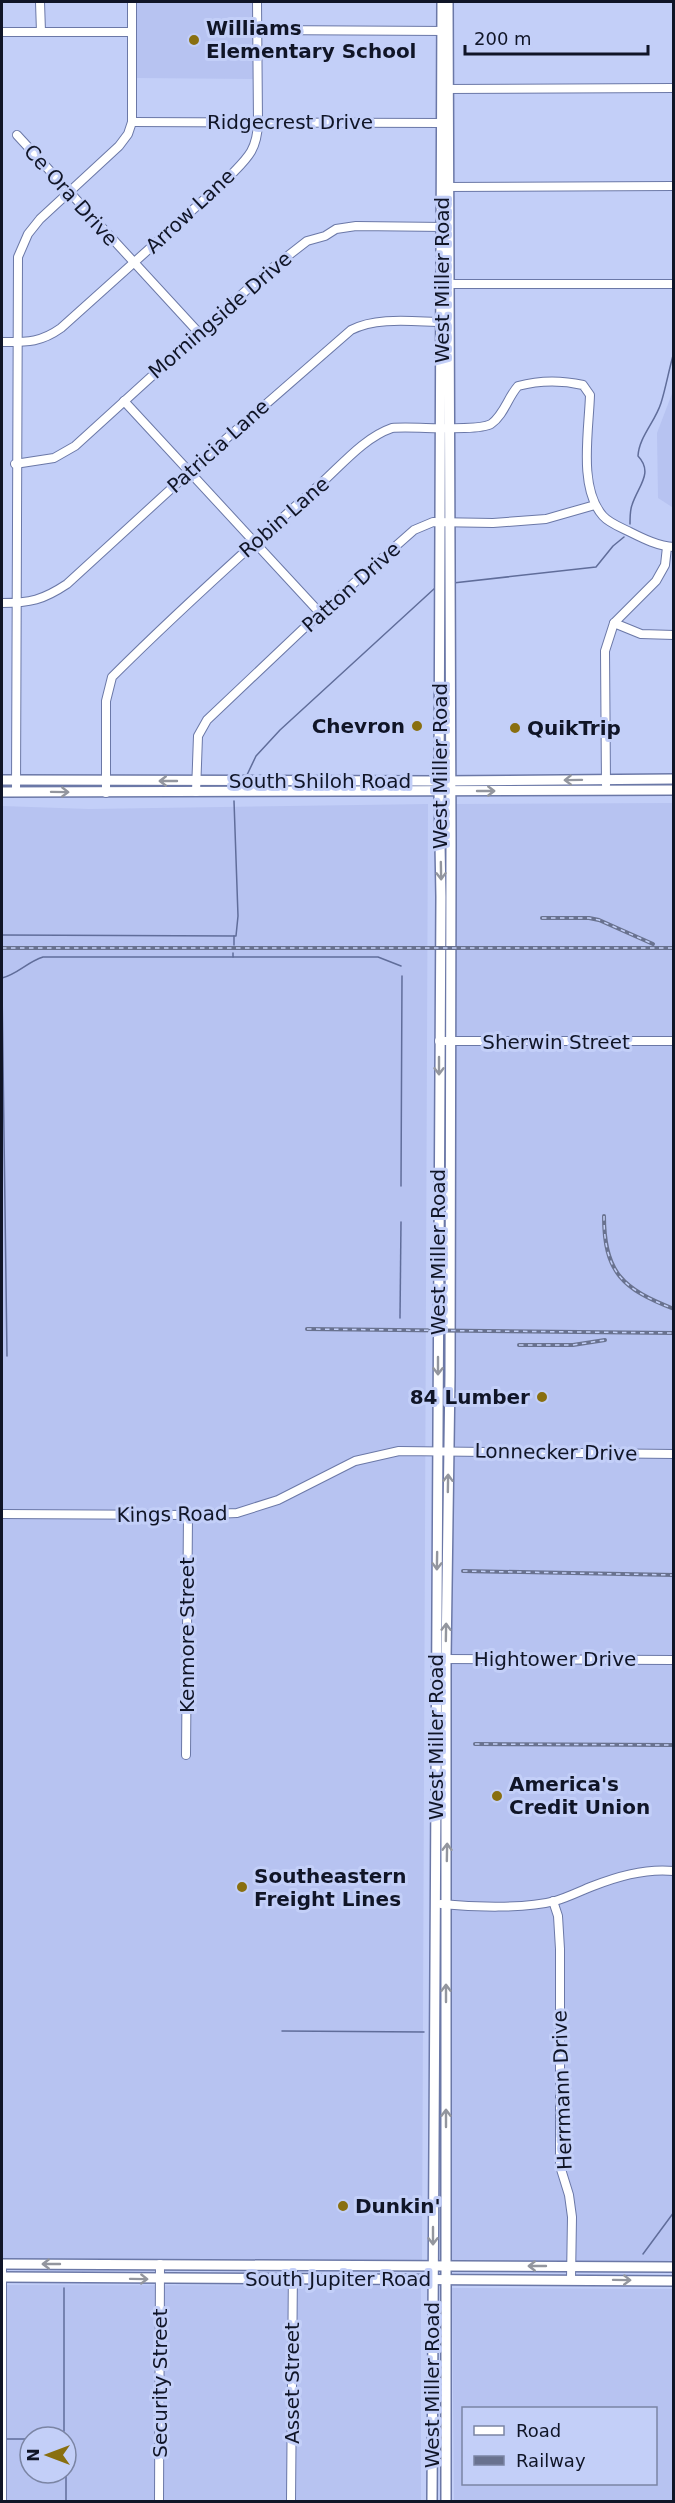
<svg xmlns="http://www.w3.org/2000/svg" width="675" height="2503" font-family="'DejaVu Sans',sans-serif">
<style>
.built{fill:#b7c3f1;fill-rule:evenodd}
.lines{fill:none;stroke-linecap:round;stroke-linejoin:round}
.stream{stroke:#606d9a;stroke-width:1.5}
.minor-casing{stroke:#6b78a7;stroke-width:10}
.major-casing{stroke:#6b78a7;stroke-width:12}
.minor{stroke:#fff;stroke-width:8}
.major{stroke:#fff;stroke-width:9}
.rail-casing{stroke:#69728f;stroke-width:4}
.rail{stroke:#c3cff8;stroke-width:1.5;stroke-dasharray:4.5;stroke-linecap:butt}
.oneway{stroke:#93969e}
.poi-dot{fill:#896f10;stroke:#c3cff8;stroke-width:2}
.labels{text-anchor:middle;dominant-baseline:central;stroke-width:6;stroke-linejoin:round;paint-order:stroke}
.poi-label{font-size:20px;font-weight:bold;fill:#101527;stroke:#c3cff8;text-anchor:start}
.street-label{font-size:20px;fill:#101527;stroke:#c3cff8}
</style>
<rect width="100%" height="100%" fill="#c3cff8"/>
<g class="built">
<path d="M136,2H252L253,79L136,78Z"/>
<path d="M673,391L674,507H672L658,498L657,433Z"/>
<path d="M673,803V2264L449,2263L454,804Z"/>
<path d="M428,804L422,2263L2,2260V806L89,809Z"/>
<path d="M2,2285L421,2286V2501L2,2502ZM30,2437H66V2473H30Z"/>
<path d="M452,2288L673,2289V2501H454ZM656,2408V2484H464V2408Z"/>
</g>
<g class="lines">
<g class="stream">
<path d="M630,524C630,518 630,510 632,505C638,486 654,473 638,456C639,437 655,422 661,403C666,387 669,369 674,352"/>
<path d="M453,583L596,567L613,546L624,537"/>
<path d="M246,777L256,756L280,730L435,588"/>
<path d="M2,935L236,936L238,916L234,801"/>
<path d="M234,936V945"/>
<path d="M233,953V957H378L401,966"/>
<path d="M2,978C18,974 27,962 43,957H233"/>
<path d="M2,987L7,1356"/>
<path d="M401,1186L402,976"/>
<path d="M400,1318L401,1222"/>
<path d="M282,2031L424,2032"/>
<path d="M643,2254L674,2212"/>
<path d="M61,2437L64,2431V2288"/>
<path d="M66,2438V2502"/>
<path d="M6,2439H30"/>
</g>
<g class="minor-casing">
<g id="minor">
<path d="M40,2L41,32"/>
<path d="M257,30L447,31"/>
<path d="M2,32H132"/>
<path d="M444,89L674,88"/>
<path d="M132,122L445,123"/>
<path d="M17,135L199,333"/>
<path d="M444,187L674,186"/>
<path d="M443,284H674"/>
<path d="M2,342C26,342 40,343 61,328L227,179C246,159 257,152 258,123L257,2"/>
<path d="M124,401L320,613"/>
<path d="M15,464L54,458L75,446L262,276L307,241L325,236L336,229L356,226L445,227"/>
<path d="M2,603C30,603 43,600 67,584L219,445L351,330C378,316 416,322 446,322"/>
<path d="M614,623L641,634L674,635"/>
<path d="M606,785L605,651L614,623L656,581L665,565L667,547"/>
<path d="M16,792L18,257L28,234L40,219L119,146L128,134L132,122V2"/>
<path d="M196,792L198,736L207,720L320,613L414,530L433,522L493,523L546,519L595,505"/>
<path d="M106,793V701L112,677C178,611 247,549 317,487C340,467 363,438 392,428C412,426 477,432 491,424C504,415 508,397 518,386C540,380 561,380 583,385L590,395C589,430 578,488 603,516C609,523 622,528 630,532C644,539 658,546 674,547"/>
<path d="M439,1041H674"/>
<path d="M2,1514L188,1515L237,1513L278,1500L355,1461L399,1451L674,1454"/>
<path d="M441,1659L674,1660"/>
<path d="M186,1755L188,1515"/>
<path d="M553,1901L558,1916L560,1949V2166L569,2195L572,2217L571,2279"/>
<path d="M441,1904C472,1907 525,1909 555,1901C569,1897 580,1891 593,1886C618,1876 646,1868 674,1871"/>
<path d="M2,2264V2502"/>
<path d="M159,2502L160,2264"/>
<path d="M291,2502L293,2265"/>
</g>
</g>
<g class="major-casing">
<g id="major">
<path d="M2,780L439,781L674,779"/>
<path d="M2,792L674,790"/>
<path d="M2,2264L674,2267"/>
<path d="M2,2277L674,2281"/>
<path d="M432,2502L441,897L439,791L442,2"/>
<path d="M446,2502V1658L450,1375L451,845L448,2"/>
</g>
</g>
<use href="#minor" class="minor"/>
<use href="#major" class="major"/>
<g class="rail-casing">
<g id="rail">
<path d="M542,918H589L599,920L653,944"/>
<path d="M2,948H674"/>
<path d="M604,1216C604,1273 623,1289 674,1309"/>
<path d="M307,1329L674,1333"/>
<path d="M519,1345H573L605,1340"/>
<path d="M463,1571L674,1575"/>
<path d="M475,1744L674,1745"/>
</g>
</g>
<use href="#rail" class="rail"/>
</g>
<defs><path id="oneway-shaft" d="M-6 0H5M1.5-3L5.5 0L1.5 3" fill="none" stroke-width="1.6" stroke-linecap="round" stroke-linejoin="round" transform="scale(1.5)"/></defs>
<g class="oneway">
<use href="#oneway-shaft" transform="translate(573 780) rotate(179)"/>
<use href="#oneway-shaft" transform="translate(168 781) rotate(180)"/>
<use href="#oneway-shaft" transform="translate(486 791)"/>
<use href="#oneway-shaft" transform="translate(60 792) rotate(1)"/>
<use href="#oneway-shaft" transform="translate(441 871) rotate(89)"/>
<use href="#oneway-shaft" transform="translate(439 1066) rotate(90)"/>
<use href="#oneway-shaft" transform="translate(438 1366) rotate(90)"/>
<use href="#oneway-shaft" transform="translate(448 1483) rotate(-89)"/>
<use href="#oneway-shaft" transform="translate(437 1561) rotate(91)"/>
<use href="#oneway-shaft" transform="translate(446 1632) rotate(-89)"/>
<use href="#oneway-shaft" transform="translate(447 1852) rotate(-89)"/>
<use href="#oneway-shaft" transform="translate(446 1993) rotate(-90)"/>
<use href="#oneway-shaft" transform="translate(446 2118) rotate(-90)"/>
<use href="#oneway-shaft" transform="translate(433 2236) rotate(90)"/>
<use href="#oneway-shaft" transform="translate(51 2264) rotate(-180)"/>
<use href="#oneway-shaft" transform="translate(537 2266) rotate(-180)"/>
<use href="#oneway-shaft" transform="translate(139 2279) rotate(1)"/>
<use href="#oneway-shaft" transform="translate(622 2280) rotate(1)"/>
</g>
<g class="poi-dot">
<circle cx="194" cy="40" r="6"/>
<circle cx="417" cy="726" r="6"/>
<circle cx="515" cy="728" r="6"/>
<circle cx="542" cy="1397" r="6"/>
<circle cx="497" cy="1796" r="6"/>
<circle cx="242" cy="1887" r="6"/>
<circle cx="343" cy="2206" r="6"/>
</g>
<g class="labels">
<g class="poi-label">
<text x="206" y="28">Williams<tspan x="206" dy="23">Elementary School</tspan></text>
<text x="405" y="726" text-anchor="end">Chevron</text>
<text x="527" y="728">QuikTrip</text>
<text x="530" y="1397" text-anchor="end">84 Lumber</text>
<text x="509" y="1784">America's<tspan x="509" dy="23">Credit Union</tspan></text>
<text x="254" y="1876">Southeastern<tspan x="254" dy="23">Freight Lines</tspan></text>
<text x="355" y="2206">Dunkin'</text>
</g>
<g class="street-label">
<text x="290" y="122">Ridgecrest Drive</text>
<text transform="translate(71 195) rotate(48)">Ce Ora Drive</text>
<text transform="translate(190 211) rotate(-43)">Arrow Lane</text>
<text transform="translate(442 280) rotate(-90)">West Miller Road</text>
<text transform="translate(220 315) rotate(-41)">Morningside Drive</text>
<text transform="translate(218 446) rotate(-42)">Patricia Lane</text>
<text transform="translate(284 517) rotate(-41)">Robin Lane</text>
<text transform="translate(351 587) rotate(-42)">Patton Drive</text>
<text transform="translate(440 766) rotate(-90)">West Miller Road</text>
<text x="320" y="781">South Shiloh Road</text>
<text x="556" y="1042">Sherwin Street</text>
<text transform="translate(438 1252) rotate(-90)">West Miller Road</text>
<text transform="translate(556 1452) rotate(1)">Lonnecker Drive</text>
<text transform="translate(172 1514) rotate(-1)">Kings Road</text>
<text transform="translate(187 1635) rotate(-90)">Kenmore Street</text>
<text x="555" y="1659">Hightower Drive</text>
<text transform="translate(436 1737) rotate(-90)">West Miller Road</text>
<text transform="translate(562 2090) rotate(-92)">Herrmann Drive</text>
<text x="338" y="2279">South Jupiter Road</text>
<text transform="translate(160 2383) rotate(-90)">Security Street</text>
<text transform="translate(292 2383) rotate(-90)">Asset Street</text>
<text transform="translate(432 2385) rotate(-90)">West Miller Road</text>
</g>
</g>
<rect width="675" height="2503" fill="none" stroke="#101527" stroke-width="6"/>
<rect x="462" y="2407" width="195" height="78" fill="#c3cff8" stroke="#7b85a4" stroke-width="1.5"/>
<rect x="474" y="2426" width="30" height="9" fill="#ffffff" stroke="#7b85a4" stroke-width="1.5"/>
<text x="516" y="2437" font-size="18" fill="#101527">Road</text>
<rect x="474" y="2456" width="30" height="9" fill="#69728f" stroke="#7b85a4" stroke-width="1.5"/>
<text x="516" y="2467" font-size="18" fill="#101527">Railway</text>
<g transform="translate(48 2455) rotate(270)"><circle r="28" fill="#c3cff8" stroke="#7b85a4" stroke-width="1.5"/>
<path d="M0-4.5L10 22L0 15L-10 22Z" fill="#896f10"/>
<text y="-9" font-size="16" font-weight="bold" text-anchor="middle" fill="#101527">N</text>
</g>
<path d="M465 45v9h183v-9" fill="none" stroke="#101527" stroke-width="3"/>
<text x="474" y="45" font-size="18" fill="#101527" stroke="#c3cff8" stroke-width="4.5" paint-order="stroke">200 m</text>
</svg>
